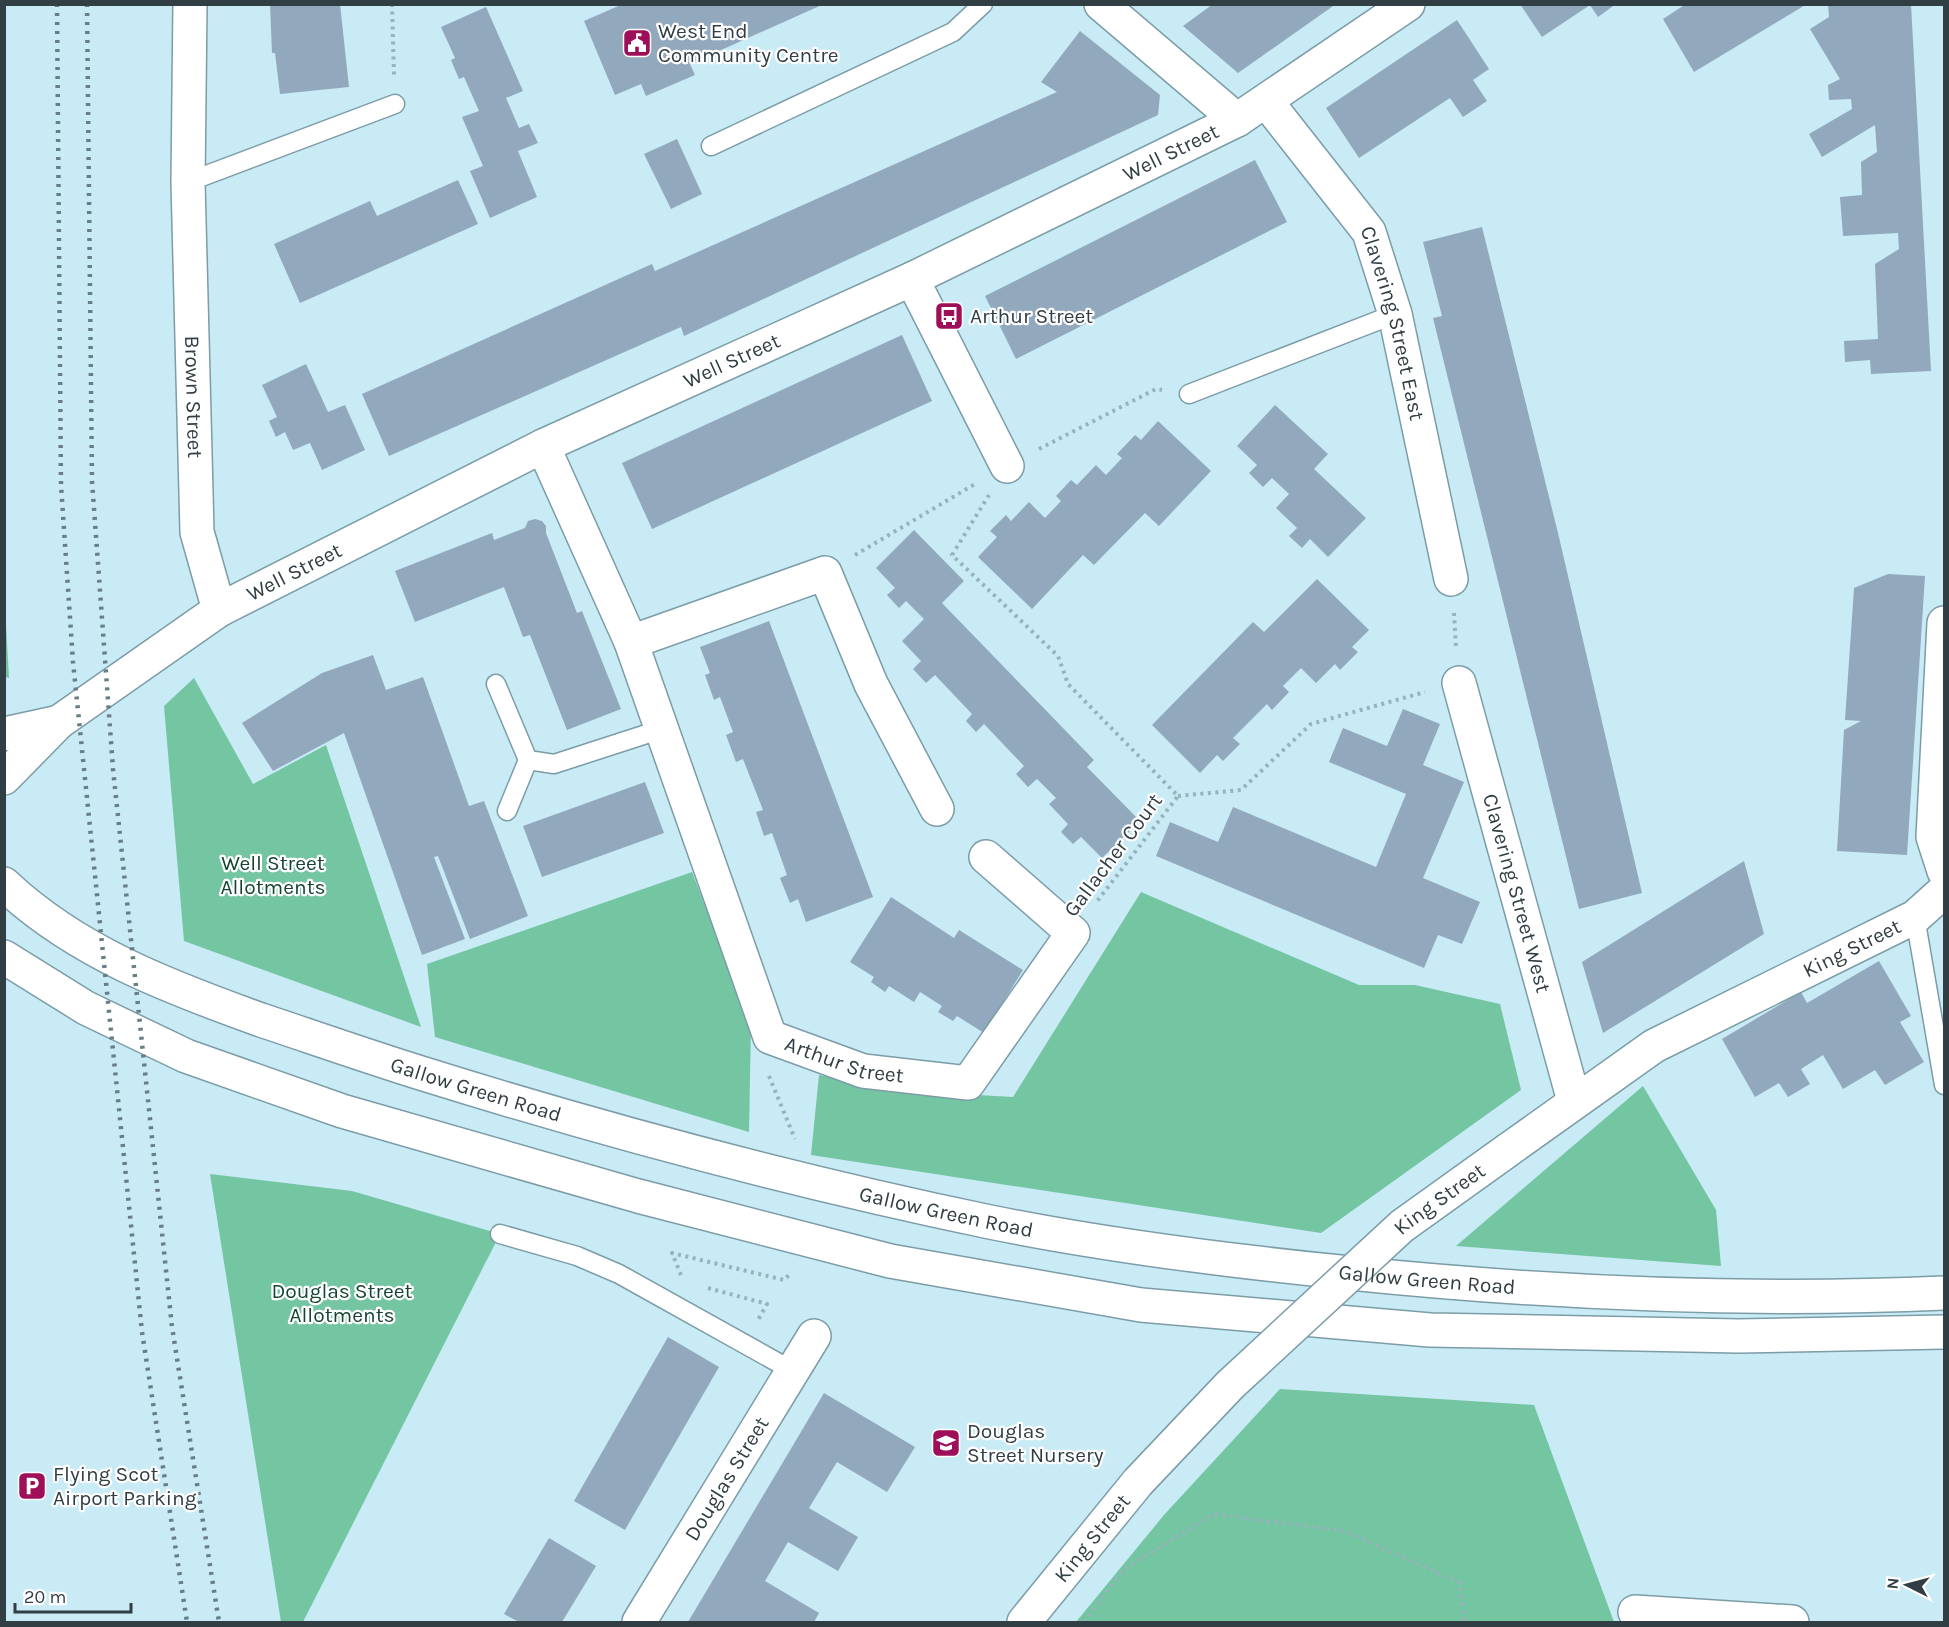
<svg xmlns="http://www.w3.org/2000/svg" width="1949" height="1627" font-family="Karla,sans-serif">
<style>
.green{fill:#74c5a2}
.building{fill:#92a8bd}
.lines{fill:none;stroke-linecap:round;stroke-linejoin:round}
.lane-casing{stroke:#7c9ca7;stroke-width:21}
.street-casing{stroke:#7c9ca7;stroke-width:36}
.secondary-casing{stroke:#7c9ca7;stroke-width:36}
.path{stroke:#97b3bc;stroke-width:4;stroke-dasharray:3 4.5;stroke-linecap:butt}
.lane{stroke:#fff;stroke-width:18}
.street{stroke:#fff;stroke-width:33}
.secondary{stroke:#fff;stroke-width:33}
.rail{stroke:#687d84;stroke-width:4.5;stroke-dasharray:3 6;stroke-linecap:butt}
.secondary-bridge-casing{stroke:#7c9ca7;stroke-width:36;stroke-linecap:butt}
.secondary-bridge{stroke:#fff;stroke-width:33}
.labels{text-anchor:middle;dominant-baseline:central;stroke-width:4.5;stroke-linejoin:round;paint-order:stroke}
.poi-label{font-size:21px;fill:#313e43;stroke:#fff;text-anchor:start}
.street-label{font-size:21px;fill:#313e43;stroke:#fff}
.park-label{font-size:21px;fill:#154532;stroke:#fff}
</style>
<rect width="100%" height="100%" fill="#c8ebf6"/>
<g class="green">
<path d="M5,606L9,678L5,677Z"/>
<path d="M194,678L253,784L326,745L421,1027L184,941L164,706Z"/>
<path d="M692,872L751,1024L749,1132L435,1037L427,964Z"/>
<path d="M1141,892L1359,985H1415L1500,1004L1521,1090L1321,1233L811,1155L819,1075L890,1090L1013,1097Z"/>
<path d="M1643,1086L1716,1210L1721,1266L1456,1246Z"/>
<path d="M210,1174L352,1191L500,1234L303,1622H281Z"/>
<path d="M1280,1389L1534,1405L1614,1622H1076L1164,1515Z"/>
</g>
<g class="building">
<path d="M270,4H340L349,87L280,94L275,53H272Z"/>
<path d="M623,4H824L690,64L695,75L646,96L641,84L615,95L584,21Z"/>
<path d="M1213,4H1336L1238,73L1183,26Z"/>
<path d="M1520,4H1616L1598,17L1590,5L1542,37Z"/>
<path d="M1686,4H1807L1694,72L1663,19Z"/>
<path d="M1828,4H1911L1931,371L1871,374L1870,360L1845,362L1844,341L1878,339L1875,264L1899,249L1898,233L1843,236L1840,197L1862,195L1861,162L1877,152L1875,125L1822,157L1809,134L1852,109L1851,99L1829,100L1828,85L1840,79L1810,29L1829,17Z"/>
<path d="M486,7L523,91L506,98L519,128L529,124L538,143L518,151L537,197L490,218L470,171L483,166L462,117L479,111L464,77L459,79L451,60L455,58L441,27Z"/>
<path d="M1457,20L1489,69L1473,80L1487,101L1463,117L1450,98L1359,158L1326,108Z"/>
<path d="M1080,31L1160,95L1158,115L684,336L681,327L389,456L362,394L652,264L655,271L1057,92L1041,82Z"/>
<path d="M677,139L702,194L671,209L644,154Z"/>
<path d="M1255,160L1287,222L1016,359L985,296Z"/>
<path d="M458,180L478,224L300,303L274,244L370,201L377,216Z"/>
<path d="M1482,227L1558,533L1642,893L1579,909L1433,318L1442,316L1423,242Z"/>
<path d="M902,335L932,401L652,529L622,463Z"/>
<path d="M306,364L328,412L345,405L365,450L322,470L310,443L293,450L285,432L276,437L269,421L277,417L262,385Z"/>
<path d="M1275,405L1328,454L1314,469L1366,518L1328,557L1310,539L1302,548L1289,536L1297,528L1276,508L1289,494L1272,478L1263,487L1249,473L1257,465L1237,446Z"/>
<path d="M1158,421L1211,471L1159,526L1145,513L1094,565L1083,555L1032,609L978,557L997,537L990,531L1006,515L1011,521L1029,502L1045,518L1061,501L1056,496L1071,480L1077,485L1096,465L1106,475L1122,458L1117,454L1135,435L1141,440Z"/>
<path d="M535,519L542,521L546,526V533L577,613L582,611L621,709L567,730L530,635L523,637L504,587L415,622L395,571L492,533L494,540L525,528L528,521Z"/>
<path d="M914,530L964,581L942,603L1094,760L1087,767L1140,821L1102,858L1081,837L1073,844L1061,832L1068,824L1049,804L1056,798L1037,779L1028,787L1016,774L1024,766L984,724L976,732L966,721L972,714L935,675L926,683L913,669L921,661L902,641L924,619L906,601L899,608L887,595L895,588L876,568Z"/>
<path d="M1888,574L1925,576L1907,855L1837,851L1844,730L1861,721L1845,720L1854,588Z"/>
<path d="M1317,579L1369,630L1352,647L1358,652L1340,670L1335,664L1316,683L1301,668L1283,686L1289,692L1272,710L1267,704L1233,738L1240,744L1223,761L1217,755L1200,773L1152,725L1253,622L1264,632Z"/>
<path d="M769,621L873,897L806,922L798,899L790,903L780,878L787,875L772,833L764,836L756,812L763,810L743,759L736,762L726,735L733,732L720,697L714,700L705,675L710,673L700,647Z"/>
<path d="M373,655L386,690L423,677L469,806L484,801L528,916L470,939L438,856L434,857L465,939L422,955L344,733L273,771L242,723L322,673Z"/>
<path d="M1403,709L1440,724L1423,765L1464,782L1423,878L1480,902L1462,944L1438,935L1424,968L1156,856L1170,822L1218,842L1233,807L1376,867L1406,794L1329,762L1343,728L1387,746Z"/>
<path d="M645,782L664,833L542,877L523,826Z"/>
<path d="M1744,861L1764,934L1603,1033L1582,962Z"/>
<path d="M891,897L954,938L959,930L1023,970L984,1033L957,1016L953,1021L938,1012L942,1006L920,992L914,1002L889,986L885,992L871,982L874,977L850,962Z"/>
<path d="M1879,961L1911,1016L1900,1022L1924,1062L1885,1085L1875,1070L1843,1089L1823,1055L1801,1069L1810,1084L1788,1097L1779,1083L1755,1097L1722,1039L1801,992L1807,1003Z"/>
<path d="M668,1337L719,1367L625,1530L574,1501Z"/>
<path d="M824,1393L915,1447L887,1492L837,1462L809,1508L858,1537L838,1571L788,1542L765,1581L819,1613L814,1622H688Z"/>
<path d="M549,1538L596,1566L562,1622H519L504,1614Z"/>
</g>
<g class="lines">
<g class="lane-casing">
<g id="lane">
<path d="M711,146L953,32L983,4"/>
<path d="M188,182L395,104"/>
<path d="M1189,394L1395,314"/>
<path d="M496,684L528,760L554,764L662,729"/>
<path d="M507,811L528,760"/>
<path d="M1915,917L1944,1085"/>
<path d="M500,1234L577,1256L619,1274L793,1371"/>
</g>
</g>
<g class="street-casing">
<g id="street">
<path id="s1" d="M190,4L188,182L197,532L219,610"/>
<path d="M1101,4L1237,120"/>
<path id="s2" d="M1266,101L1369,232L1395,314L1451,579"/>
<path d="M912,279L1007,466"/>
<path id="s3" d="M543,446L631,642L770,1037L863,1071L968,1083L1073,933L986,857"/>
<path d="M1944,623L1933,837L1944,871"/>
<path d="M631,642L825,573L871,684L937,809"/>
<path id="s4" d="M1459,683L1574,1101"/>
<path d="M1635,1612L1792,1622"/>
<path id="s5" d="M639,1622L814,1336"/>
</g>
</g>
<g class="secondary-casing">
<g id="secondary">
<path d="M4,734L59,722"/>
<path id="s6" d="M4,778L59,722L219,610L543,446L912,279L1237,120L1408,4"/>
<path id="s7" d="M4,884C76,952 169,987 261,1020C315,1038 369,1057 424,1074C610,1132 798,1182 990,1222C1109,1246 1229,1261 1350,1273C1547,1293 1746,1302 1944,1293"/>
<path d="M4,957L86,1008L186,1056L342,1111L638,1196L890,1261L1141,1305L1430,1330L1739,1336L1944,1332"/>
<path id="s8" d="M1508,1150L1654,1046L1915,917L1944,891"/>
<path id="s9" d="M1024,1622L1138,1482"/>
</g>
</g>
<g class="path">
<path d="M392,4L394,76"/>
<path d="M1039,449L1156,389L1162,390"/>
<path d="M989,495L952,555L1058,656L1068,684L1178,796L1095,904"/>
<path d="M855,555L975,484"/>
<path d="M1454,613L1456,647"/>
<path d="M1178,796L1241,790L1311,724L1425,692"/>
<path d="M769,1076L795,1139"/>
<path d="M681,1275L672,1253L784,1280L791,1273"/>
<path d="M708,1288L767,1304L758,1320"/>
<path d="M1084,1622L1123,1570L1214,1514L1345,1531L1460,1583L1464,1622"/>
</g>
<use href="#lane" class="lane"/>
<use href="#street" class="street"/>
<use href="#secondary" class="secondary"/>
<g class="rail">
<path d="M57,4L61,485L73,662L142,1332L187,1622"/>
<path d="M87,4L92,481L113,769L172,1327L219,1622"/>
</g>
<g class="secondary-bridge-casing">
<g id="secondary-bridge">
<path id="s10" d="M1138,1482L1230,1385L1402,1226L1508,1150"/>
</g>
</g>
<use href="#secondary-bridge" class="secondary-bridge"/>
</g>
<defs>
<g id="civic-square" transform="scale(1.5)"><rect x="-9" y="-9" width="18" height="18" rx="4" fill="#9f0f59" stroke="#fff"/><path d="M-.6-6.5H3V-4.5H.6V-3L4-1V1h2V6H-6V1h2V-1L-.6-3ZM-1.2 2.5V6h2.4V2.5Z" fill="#fff"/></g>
<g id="bus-square" transform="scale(1.5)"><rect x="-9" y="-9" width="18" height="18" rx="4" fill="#9f0f59" stroke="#fff"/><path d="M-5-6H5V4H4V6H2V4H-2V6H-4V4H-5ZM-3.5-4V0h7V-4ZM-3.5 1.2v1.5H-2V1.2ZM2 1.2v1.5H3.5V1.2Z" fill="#fff"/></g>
<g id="school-square" transform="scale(1.5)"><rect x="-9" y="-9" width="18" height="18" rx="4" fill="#9f0f59" stroke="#fff"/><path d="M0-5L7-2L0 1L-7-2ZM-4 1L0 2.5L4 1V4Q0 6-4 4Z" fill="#fff"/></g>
<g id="parking-square" transform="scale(1.5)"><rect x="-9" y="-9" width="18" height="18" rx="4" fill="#9f0f59" stroke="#fff"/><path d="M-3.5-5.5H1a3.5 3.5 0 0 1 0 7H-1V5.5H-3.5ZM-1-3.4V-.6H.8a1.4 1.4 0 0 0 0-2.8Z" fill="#fff"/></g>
</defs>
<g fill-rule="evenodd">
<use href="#civic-square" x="637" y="43"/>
<use href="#bus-square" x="949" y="316"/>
<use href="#school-square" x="946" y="1443"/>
<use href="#parking-square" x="32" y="1486"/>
</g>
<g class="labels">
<g class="poi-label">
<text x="658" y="31">West End<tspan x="658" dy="24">Community Centre</tspan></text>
<text x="970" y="316">Arthur Street</text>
<text x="967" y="1431">Douglas<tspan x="967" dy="24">Street Nursery</tspan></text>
<text x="53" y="1474">Flying Scot<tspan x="53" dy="24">Airport Parking</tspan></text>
</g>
<g class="street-label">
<text stroke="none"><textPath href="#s6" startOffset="1330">Well Street</textPath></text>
<text stroke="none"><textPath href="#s2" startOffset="261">Clavering Street East</textPath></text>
<text stroke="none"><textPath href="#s6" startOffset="844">Well Street</textPath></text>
<text stroke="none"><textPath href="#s1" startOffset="393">Brown Street</textPath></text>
<text stroke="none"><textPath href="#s6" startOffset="358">Well Street</textPath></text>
<text transform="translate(1113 855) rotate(-53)">Gallacher Court</text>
<text stroke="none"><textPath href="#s4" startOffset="218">Clavering Street West</textPath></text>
<text stroke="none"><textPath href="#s8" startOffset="400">King Street</textPath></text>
<text stroke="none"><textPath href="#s3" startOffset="712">Arthur Street</textPath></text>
<text stroke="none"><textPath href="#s7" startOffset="519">Gallow Green Road</textPath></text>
<text stroke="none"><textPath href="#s10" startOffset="414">King Street</textPath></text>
<text stroke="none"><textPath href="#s7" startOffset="1005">Gallow Green Road</textPath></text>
<text stroke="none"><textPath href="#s7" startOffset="1491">Gallow Green Road</textPath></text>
<text stroke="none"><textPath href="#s5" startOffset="168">Douglas Street</textPath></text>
<text stroke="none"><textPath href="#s9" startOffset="108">King Street</textPath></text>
</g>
<g class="park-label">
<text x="273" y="863">Well Street<tspan x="273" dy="24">Allotments</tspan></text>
<text x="342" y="1291">Douglas Street<tspan x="342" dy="24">Allotments</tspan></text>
</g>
</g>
<rect width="1949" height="1627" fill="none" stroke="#313e43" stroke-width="12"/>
<g transform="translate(1907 1585) rotate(276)" stroke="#ffffff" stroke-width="4.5" paint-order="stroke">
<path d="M0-4.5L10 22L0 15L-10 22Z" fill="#313e43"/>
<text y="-9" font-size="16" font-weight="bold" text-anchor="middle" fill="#313e43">N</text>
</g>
<path d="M15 1603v9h116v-9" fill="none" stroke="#313e43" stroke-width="3"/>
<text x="24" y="1603" font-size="18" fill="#313e43" stroke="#ffffff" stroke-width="4.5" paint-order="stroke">20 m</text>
</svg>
